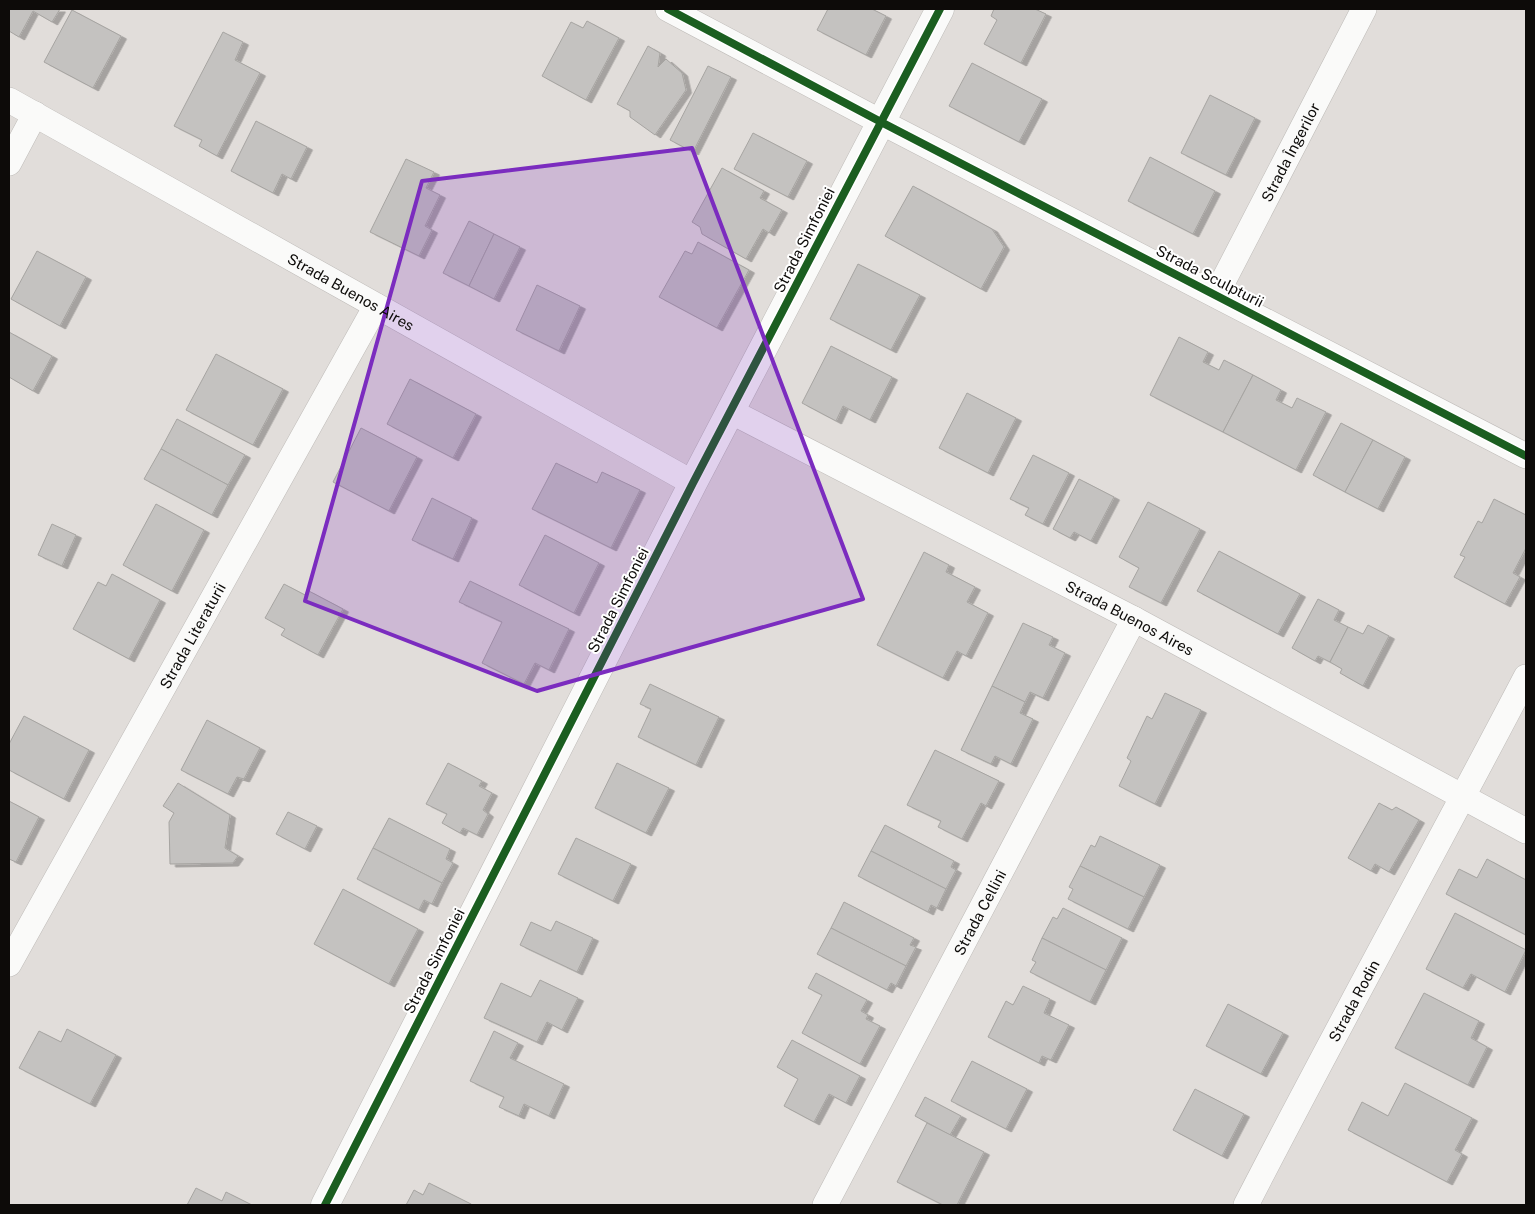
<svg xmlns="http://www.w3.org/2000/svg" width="1535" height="1214" font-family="'Public Sans',sans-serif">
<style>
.building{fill:#c4c2c0;stroke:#a6a4a1;filter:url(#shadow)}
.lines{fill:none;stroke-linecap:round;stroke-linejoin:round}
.street-casing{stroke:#bebbb8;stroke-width:26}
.secondary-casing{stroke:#bebbb8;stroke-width:29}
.street{stroke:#fafaf9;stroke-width:25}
.secondary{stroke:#fafaf9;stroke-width:28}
.cycleway-casing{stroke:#fff;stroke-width:11}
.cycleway{stroke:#1b5e20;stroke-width:8}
.marked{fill:#7b2cbf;fill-opacity:0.2;stroke:#7b2cbf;stroke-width:4;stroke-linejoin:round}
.labels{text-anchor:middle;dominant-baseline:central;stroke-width:4;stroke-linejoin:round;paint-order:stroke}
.street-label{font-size:15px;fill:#0d0b09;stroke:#fff}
</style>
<defs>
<filter id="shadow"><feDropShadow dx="5.5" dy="3" stdDeviation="0" flood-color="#0004"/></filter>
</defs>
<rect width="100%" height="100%" fill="#e1ddda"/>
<g class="building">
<path d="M9,9H60L52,22L33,11L19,37L9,31Z"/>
<path d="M828,9H872L886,16L866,55L817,30Z"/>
<path d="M994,9H1035L1046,14L1021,63L984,44L997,20L991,16Z"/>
<path d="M72,10L121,36L93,88L44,62Z"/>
<path d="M587,21L619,38L586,100L542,76L571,22L583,28Z"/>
<path d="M223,32L243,42L235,60L260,73L217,156L199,146L202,140L174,126Z"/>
<path d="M648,46L660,53L658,67L666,59L682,73L686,90L655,135L630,117V111L617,104Z"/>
<path d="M972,63L1042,99L1019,142L949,106Z"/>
<path d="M708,66L731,77L693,152L670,140Z"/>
<path d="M1210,95L1255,118L1226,175L1181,153Z"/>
<path d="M256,121L307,147L291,179L282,174L273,193L231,171Z"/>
<path d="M753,133L807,161L788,197L734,169Z"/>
<path d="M1150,157L1215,191L1193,234L1128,201Z"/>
<path d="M406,159L434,172L426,188L440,195L425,226L432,230L419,256L370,232Z"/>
<path d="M722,168L764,191L760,198L782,210L769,233L763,229L746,259L702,234L700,227L692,222Z"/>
<path d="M913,186L992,229L1004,247L981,289L885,236Z"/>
<path d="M469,221L494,234L469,286L443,273Z"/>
<path d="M494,234L520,247L494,299L469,286Z"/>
<path d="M698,242L749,270L717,328L659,297L685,251L692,254Z"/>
<path d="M37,251L86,277L60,326L11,299Z"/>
<path d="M858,264L920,295L891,350L830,319Z"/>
<path d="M537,285L580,306L559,351L516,330Z"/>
<path d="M9,332L52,356L33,391L9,377Z"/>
<path d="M1179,337L1208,352L1203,362L1219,370L1224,360L1253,375L1223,432L1150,395Z"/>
<path d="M831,346L892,377L870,420L843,406L836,421L802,403Z"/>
<path d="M216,354L283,389L253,445L186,410Z"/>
<path d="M1253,375L1281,390L1276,400L1292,408L1297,398L1326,412L1296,470L1223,432Z"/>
<path d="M410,379L476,414L453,458L387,424Z"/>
<path d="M967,393L1016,418L988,473L939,448Z"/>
<path d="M177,419L245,455L228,485L161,449Z"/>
<path d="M1341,423L1373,440L1345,492L1313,475Z"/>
<path d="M361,428L417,457L389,511L333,482Z"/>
<path d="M1373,440L1405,457L1378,509L1345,492Z"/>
<path d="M161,449L228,485L212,515L144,479Z"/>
<path d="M1033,455L1069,473L1043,524L1025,515L1029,508L1010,499Z"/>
<path d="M556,463L597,483L602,472L640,490L611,548L532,509Z"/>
<path d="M1079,479L1114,497L1091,541L1074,532L1070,538L1053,529Z"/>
<path d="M432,498L472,518L453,559L412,540Z"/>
<path d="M1494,499L1526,515V548L1513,573L1520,577L1505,604L1454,577L1465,557L1460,555L1478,521L1482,523Z"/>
<path d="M1148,502L1200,529L1161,603L1129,587L1139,568L1119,557Z"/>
<path d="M156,504L204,530L172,591L123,565Z"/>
<path d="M52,524L76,535L62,566L38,555Z"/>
<path d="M545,535L599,563L574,613L519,585Z"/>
<path d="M1219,551L1300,594L1278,634L1197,591Z"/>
<path d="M924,552L949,565L946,572L975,587L967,602L988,613L966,656L957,651L943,678L877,645Z"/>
<path d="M112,574L160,600L129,659L73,629L98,582L106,586Z"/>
<path d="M470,581L569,629L549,670L535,663L524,684L482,663L502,622L459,602Z"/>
<path d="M284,584L305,595L307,590L343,609L318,655L281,635L285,629L265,618Z"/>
<path d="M1318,599L1339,610L1334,620L1348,627L1330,662L1318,656L1315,661L1292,648Z"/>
<path d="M1023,623L1053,637L1049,645L1065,653L1043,698L1030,692L1025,702L992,686Z"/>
<path d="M1368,625L1389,636L1363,686L1340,673L1342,669L1330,662L1348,627L1363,634Z"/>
<path d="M650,684L719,717L696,765L638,737L651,709L640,704Z"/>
<path d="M992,686L1025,702L1020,713L1033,719L1011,764L995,756L991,764L961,750Z"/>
<path d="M1165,693L1201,710L1155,804L1119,786L1131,761L1127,758L1147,716L1152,719Z"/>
<path d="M24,716L89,750L64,799L9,770V744Z"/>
<path d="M207,720L260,748L244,779L237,777L228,794L181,770Z"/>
<path d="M935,750L999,781L986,806L981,803L962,839L938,827L941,821L907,805Z"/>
<path d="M448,763L482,781L479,786L492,793L483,810L488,814L477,835L463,828L460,833L442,823L447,814L426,804Z"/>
<path d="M617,763L669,788L646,833L595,808Z"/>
<path d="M178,783L230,815L225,848L238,856L233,863L170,864L169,822L174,813L163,806Z"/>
<path d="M9,801L39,817L16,862L9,859Z"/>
<path d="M1379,803L1392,810L1396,807L1419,820L1389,872L1375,864L1371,871L1348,858Z"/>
<path d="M288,812L317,826L305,849L276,834Z"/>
<path d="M389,818L450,849L446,859L453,863L442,883L373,848Z"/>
<path d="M885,825L954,861L951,867L956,870L946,889L871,851Z"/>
<path d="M1100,836L1160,865L1144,897L1080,866L1091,845L1095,847Z"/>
<path d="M576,838L631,864L613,901L558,874Z"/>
<path d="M373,848L442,883L432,904L424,900L419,910L357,879Z"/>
<path d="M871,851L946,889L937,908L931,905L928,912L858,876Z"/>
<path d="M1487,859L1526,880V935L1446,894L1459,869L1477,878Z"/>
<path d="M1080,866L1144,897L1128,929L1068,899L1073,889L1069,887Z"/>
<path d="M343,889L418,929L389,984L314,944Z"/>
<path d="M844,902L914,938L910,945L916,947L906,966L831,928Z"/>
<path d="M1063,908L1122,938L1106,970L1042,938L1053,917L1057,919Z"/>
<path d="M1455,913L1526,950L1505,992L1471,974L1463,988L1426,969Z"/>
<path d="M556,921L593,938L577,972L520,945L531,922L551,931Z"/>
<path d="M831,928L906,966L896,986L891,983L887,990L817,954Z"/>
<path d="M1042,938L1106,970L1090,1002L1030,972L1036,962L1032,960Z"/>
<path d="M816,973L867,1000L861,1011L868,1015L866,1019L880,1026L860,1064L802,1033L822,995L808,988Z"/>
<path d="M540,980L578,998L562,1030L547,1022L537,1042L484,1018L501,983L531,997Z"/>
<path d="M1023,986L1050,999L1044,1013L1069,1025L1051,1060L1042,1056L1039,1063L988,1037L1006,1001L1013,1005Z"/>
<path d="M1424,993L1479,1021L1471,1038L1487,1047L1468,1085L1395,1048Z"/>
<path d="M1228,1004L1283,1033L1261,1074L1206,1046Z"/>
<path d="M67,1029L116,1055L90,1104L19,1068L39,1031L61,1042Z"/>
<path d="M494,1031L518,1043L510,1058L564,1084L549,1116L524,1104L519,1116L499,1107L504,1097L470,1081Z"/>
<path d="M792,1040L860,1076L846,1103L829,1094L814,1122L784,1106L798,1079L777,1067Z"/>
<path d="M972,1061L1027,1089L1006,1129L951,1101Z"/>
<path d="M1405,1083L1472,1118L1455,1150L1462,1154L1447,1182L1348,1130L1362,1102L1388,1116Z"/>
<path d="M1195,1089L1244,1114L1222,1156L1173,1130Z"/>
<path d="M925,1097L961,1116L950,1135L915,1116Z"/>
<path d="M927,1123L984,1152L957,1205H943L897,1182Z"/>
<path d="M429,1183L471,1204V1205H406L414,1190L423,1195Z"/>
<path d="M196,1188L222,1201L226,1192L252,1205H187Z"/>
</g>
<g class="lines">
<g class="street-casing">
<g id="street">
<path d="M668,9L881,122L1526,456"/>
<path id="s1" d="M9,100L693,483"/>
<path d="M9,163L35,114"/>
<path id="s2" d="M1216,295L1364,9"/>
<path id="s3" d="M730,411L1134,619L1526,831"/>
<path id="s4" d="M9,964L376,306"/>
<path id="s5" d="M825,1205L1134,619"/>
<path id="s6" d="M1246,1205C1337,1028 1434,853 1526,677"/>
</g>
</g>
<g class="secondary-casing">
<path id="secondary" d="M325,1205L693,483L940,9"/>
</g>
<use href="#street" class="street"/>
<use href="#secondary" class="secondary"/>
<g class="cycleway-casing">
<g id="cycleway">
<path d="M668,9L881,122L1526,456"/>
<path d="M325,1205L693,483L940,9"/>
</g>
</g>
<use href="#cycleway" class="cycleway"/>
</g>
<path class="marked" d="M692,148L863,599L537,691L305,601L422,181Z"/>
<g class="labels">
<g class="street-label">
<text stroke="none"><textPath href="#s2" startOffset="161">Strada Îngerilor</textPath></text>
<text transform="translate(804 240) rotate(-63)">Strada Simfoniei</text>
<text transform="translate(1210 276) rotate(27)">Strada Sculpturii</text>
<text stroke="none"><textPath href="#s1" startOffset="392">Strada Buenos Aires</textPath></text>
<text transform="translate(618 600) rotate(-63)">Strada Simfoniei</text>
<text stroke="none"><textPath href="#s3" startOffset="450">Strada Buenos Aires</textPath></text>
<text stroke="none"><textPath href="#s4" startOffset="376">Strada Literaturii</textPath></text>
<text stroke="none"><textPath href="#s5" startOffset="331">Strada Cellini</textPath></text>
<text transform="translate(434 961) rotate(-63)">Strada Simfoniei</text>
<text stroke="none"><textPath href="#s6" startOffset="231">Strada Rodin</textPath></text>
</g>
</g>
<rect width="1535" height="1214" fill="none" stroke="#0d0b09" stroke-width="20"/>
</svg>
